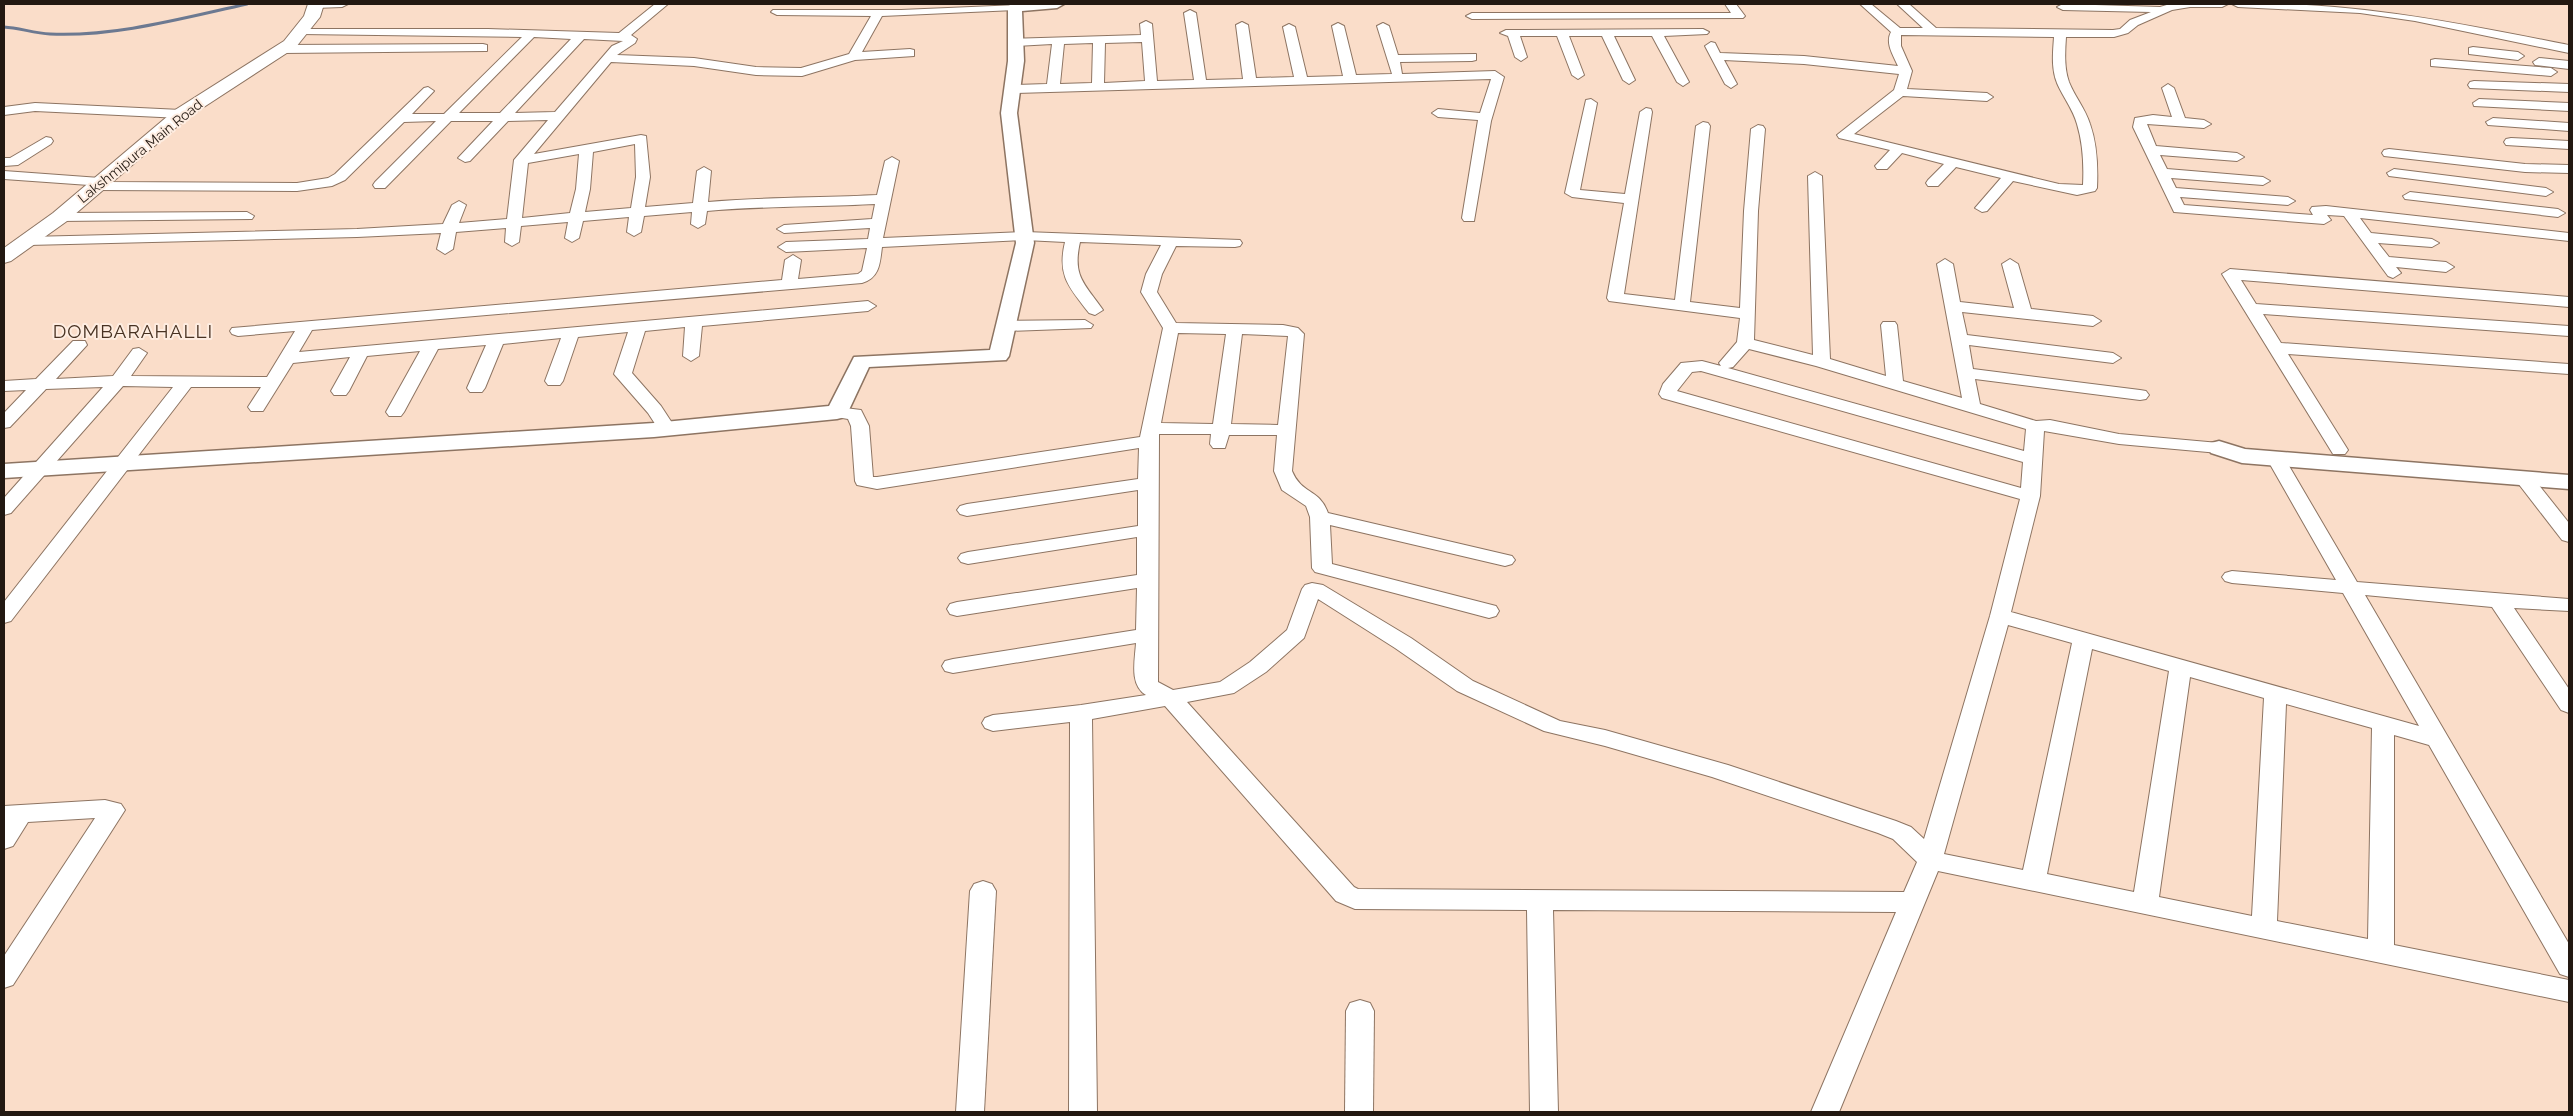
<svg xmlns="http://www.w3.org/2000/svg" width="2573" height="1116" font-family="Raleway,sans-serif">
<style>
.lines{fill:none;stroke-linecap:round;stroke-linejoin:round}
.stream{stroke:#6c7991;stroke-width:3}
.minor-casing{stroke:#8d7462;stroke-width:2}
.tertiary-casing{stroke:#8d7462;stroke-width:3}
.secondary-casing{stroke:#8d7462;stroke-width:2}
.minor{fill:#fff;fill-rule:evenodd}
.tertiary{fill:#fff;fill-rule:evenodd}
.secondary{fill:#fff;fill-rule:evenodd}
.labels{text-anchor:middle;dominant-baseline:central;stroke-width:4;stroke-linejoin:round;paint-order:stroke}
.far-street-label{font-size:14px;fill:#221811;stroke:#feede1}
.quarter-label{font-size:19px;letter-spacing:1px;fill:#483222;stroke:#feede1}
</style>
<rect width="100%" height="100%" fill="#faddc9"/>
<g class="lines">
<path class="stream" d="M4,27C19,28 34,33 50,34C115,37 183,18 247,4"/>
<g class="minor-casing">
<g id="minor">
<path d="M310,4H348L342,7L315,8L311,7Z"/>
<path d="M655,4H668L631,35L637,39L635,43L617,55L694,58L756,67L801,68L849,54L871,16L777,15L771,12L773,10H901L1019,5V9L1015,10L882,16L862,52L910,49L914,50V56L855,60L802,76L756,75L694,66L611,62L534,154L641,135L646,136L650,177L645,207L693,203L697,171L704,167L711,171L708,202C764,197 821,198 877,195L885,161L892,157L899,161L883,238L1025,232L1240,240L1242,243L1240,246L1235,247L1176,246L1162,274L1157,292L1176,323L1283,325L1298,328L1304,334L1292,471C1302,495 1319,488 1328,513L1512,556L1515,560L1512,564L1505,566L1330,525L1332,564L1496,606L1499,611L1496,616L1489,618L1315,572L1312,568L1310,517L1306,506L1282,490L1274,471L1277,435H1229L1225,448H1213L1210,444L1211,434H1159L1158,682L1173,690L1220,682L1250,662L1287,630L1302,589L1305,585L1312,583L1323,585L1411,638L1473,681L1560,721L1605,730L1728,765L1896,821L1911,827L1924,839L1990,616L2020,499L1662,398L1659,394L1663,384L1681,363L1702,361L1721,366L1719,363L1737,342L1740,318L1609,301L1607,298L1624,203L1572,197L1565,193L1586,100L1591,99L1597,103L1580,190L1625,194L1640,112L1646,108L1651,109L1652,112L1624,294L1675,300L1696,126L1703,122L1708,123L1710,126L1690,302L1740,308L1744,211L1751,129L1758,125L1763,126L1765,129L1758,211L1754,340L1813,355L1808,176L1815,172L1822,176L1830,359L1886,376L1881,325L1883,322H1895L1897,325L1903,381L1962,398L1937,264L1945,259L1953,264L1960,302L2014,308L2002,264L2010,259L2018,264L2031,309L2093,316L2101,321L2093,326L1962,312L1967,335L2113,353L2121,358L2113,363L1969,345L1973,369L2140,390L2146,391L2149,395L2146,399L2140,400L1975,379L1980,404L2036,421L2050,420L2119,434L2219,443L2225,444L2228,448L2225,452L2219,453L2119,444L2044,431L2040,496L2011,612L2419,726L2343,593L2232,583L2225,581L2222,577L2225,573L2232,571L2336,580L2267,459L2269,455H2283L2285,459L2357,582L2569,599V611L2514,608L2569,689V713L2561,710L2492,607L2365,595L2569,944V977L2560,974L2429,745L2394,735V945L2569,980V1002L1938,871L1839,1112H1811L1896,912L1553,910L1558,1112H1530L1527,910L1355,909L1336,901L1165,706L1092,719L1097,1112H1069L1070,722L993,731L985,728L982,723L985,718L993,715L1081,705L1146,695C1129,685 1135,660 1136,643L953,673L945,671L942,666L945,661L953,659L1136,630L1137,588L957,616L950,614L947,609L950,604L957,602L1137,575V537L968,564L961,562L958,558L961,554L968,552L1138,526V490L967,516L960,514L957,510L960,506L967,504L1138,479L1139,448L877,489L857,485L855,481L851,426L848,419L831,416L828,412L831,408L837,407L861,410L869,426L873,477H877L1140,437L1163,328L1141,292L1146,274L1161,245L1080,242C1072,277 1085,284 1103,310L1095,315L1089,313C1069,287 1057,276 1065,242L1025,240L882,247C880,262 880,278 862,283L312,330L299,352L868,301L876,306L868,311L702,326L699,356L691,361L683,356L685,327L645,331L632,373L661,406L676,429L673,433H661L648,413L614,374L628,332L578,337L563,381L560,385H548L545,381L561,338L503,344L485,388L482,392H470L467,388L486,345L438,349L404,412L401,416H389L386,412L420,351L367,356L349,391L346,395H334L331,391L350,357L293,363L263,411H251L248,407L261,387H191L11,621L4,623V602L173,387L123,386L11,513L4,515V498L103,387L46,389L10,427L4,428V413L26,390L4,391V381L36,379L73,341H85L87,345L56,379L113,376L133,349L139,348L147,353L131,376L267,377L295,331L238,336L232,334L230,331L232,328L782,280L785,260L793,255L801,260L798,279L858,274L862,271L867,248L786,252L778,247L786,242L868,239L870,228L784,233L777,229L784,225L872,219L875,204C819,207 763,206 707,211L705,224L698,228L691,224L692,212L644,216L641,232L634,236L627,232L629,217L583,221L579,238L572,242L565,238L568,222L521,226L519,242L512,246L505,242L506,228L456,232L453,249L445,254L437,249L441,233L357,237L28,245L21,241L28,237L357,229L443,224L452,205L459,201L466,205L459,223L507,219L514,160L548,120L508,121L470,161L465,162L458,158L493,121H451L385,188H375L373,185L375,182L436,121L404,122L345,180L332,186L297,191L96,190L91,189L89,185L4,179V171L100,178L107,182L297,183L328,178L335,174L424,88L428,87L434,91L412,114H444L522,37L301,34L295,31L297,29H488L619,33ZM534,37L571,39L500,113H459ZM584,39L623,41L612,46L555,112L515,113ZM635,144L636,177L631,208L585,212L590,189L593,152ZM579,154L576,189L570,213L522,218L528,163ZM1178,333L1226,334L1213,424L1161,423ZM1242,334L1288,336L1278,425L1231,424ZM1749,349L1816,366L2026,429L2024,451L1728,368L1733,367ZM1701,371L2023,462L2021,488L1677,391L1692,372ZM1318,599L1395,648L1457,691L1544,731L1605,746L1712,777L1878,833L1893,839L1917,862L1904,892L1358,889L1354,887L1187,702L1234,693L1266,672L1304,638ZM2008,625L2072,643L2023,870L1944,854ZM2092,649L2169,671L2134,892L2047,874ZM2190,677L2264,698L2252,916L2159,897ZM2286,704L2372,728L2368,939L2277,921Z"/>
<path d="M1725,4H1736L1745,16L1743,18L1472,19L1466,16L1472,13H1731Z"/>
<path d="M1860,4H1871L1900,28H1923L1897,4H1909L1936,28L2113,30L2120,29L2130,20L2151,12L2063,10L2057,7L2063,4L2160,7L2170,4H2228L2222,7H2190L2172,10L2138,25L2128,33L2114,37H2066C2065,52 2064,68 2069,82C2075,97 2085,108 2090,124C2097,144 2098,166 2097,188L2095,191L2077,195L2013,181L1987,211L1982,212L1975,208L2001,178L1956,167L1938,186H1928L1926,183L1928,180L1944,164L1902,153L1887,169H1877L1875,166L1890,150L1839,138L1837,135L1894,90L1899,74L1804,64L1724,60L1737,84L1731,88L1725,84L1705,46L1711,42L1715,43L1720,53L1804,56L1898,66C1893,55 1885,43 1891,32ZM1901,35L2054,37C2053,52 2051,68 2057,83C2063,97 2073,109 2077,124C2083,144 2084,165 2083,185L2059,184L1854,134L1903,96L1987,101L1993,97L1987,93L1907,89L1912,71L1901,46Z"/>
<path d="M2232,4C2347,0 2458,23 2569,45V53L2415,21L2360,13L2238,7Z"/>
<path d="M1190,10L1196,13L1206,80L1243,79L1236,25L1242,22L1248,25L1256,78L1294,77L1283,27L1289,24L1295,27L1307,77L1343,76L1332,26L1338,23L1344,26L1356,75L1392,74L1377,26L1383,23L1389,26L1398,55L1476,54V60L1472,61L1400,62L1402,74L1495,71L1504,77L1491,121L1474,221H1464L1462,218L1478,120L1438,117L1432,113L1438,109L1480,113L1491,79L1012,93L1006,89L1012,85L1047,84L1052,44L1015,46L1009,42L1011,39L1141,35L1140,24L1146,21L1152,24L1157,81L1194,80L1184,13ZM1142,42L1145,81L1104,83L1105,43ZM1093,43L1092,83L1060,84L1064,44Z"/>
<path d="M1703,29L1709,32L1707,34L1664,36L1689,82L1683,86L1677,82L1652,36H1614L1635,80L1629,84L1623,80L1602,36H1569L1584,75L1578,79L1572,75L1557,36H1520L1527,57L1521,61L1515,57L1508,36L1500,33L1506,30Z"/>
<path d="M483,44L487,45V51L283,53L277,49L283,45Z"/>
<path d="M2473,47L2518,52L2524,56L2518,60L2469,54V48Z"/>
<path d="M2539,58L2569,61V69L2535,65L2533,62Z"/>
<path d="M2435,59L2551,68L2557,72L2551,76L2431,66V60Z"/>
<path d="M2474,81L2569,84V92L2470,88L2468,85L2470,82Z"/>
<path d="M2168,84L2174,88L2185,118L2204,120L2211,124L2204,128L2147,124L2156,146L2237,153L2244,157L2237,161L2160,155L2167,169L2263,177L2270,181L2263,185L2171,178L2176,188L2288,197L2295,201L2288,205L2180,197L2184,205L2313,215L2310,210L2312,207L2326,206L2569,233V241L2360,218L2371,233L2432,239L2439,243L2432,247L2378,243L2389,257L2446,262L2454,267L2446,272L2396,267L2401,273L2393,278L2388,276L2344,216L2327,215L2331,220L2324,224L2174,212L2133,127L2135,118L2153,115L2172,117L2162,88Z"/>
<path d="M2479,99L2569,103V111L2474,106L2473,103Z"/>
<path d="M35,103L181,110L187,114L181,118L35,111L4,115V107Z"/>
<path d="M2493,118L2569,123V131L2488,125L2486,122Z"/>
<path d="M46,137L51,138L53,141L51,144L18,165L4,166V158H10Z"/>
<path d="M2511,138L2569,141V149L2506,145L2504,142L2506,139Z"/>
<path d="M2389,149L2525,164L2569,165V173L2525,172L2384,156L2382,153L2384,150Z"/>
<path d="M2394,169L2546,188L2553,192L2546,196L2389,176L2387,173Z"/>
<path d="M2410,192L2558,209L2565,213L2558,217L2405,199L2403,196Z"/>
<path d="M247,212L254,216L252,219L60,221L53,217L60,213Z"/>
<path d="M2230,269L2569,297V307L2241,280L2256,304L2569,326V336L2263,314L2281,343L2569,364V374L2288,354L2348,450L2345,454H2333L2222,274Z"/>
<path d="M1085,320L1093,325L1091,328L1006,331L998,326L1006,321Z"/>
<path d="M2523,472L2530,474L2569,523V542L2562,540L2514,478L2516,474Z"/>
<path d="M105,800L121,804L125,810L13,985L4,988V956L95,818L28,822L13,846L4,849V806Z"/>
<path d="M983,881L992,884L996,891L984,1112H956L970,891L974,884Z"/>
<path d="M1360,1000L1370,1003L1374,1011L1373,1112H1345L1346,1011L1350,1003Z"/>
</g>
</g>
<g class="tertiary-casing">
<g id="tertiary">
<path d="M1011,4H1064L1057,8L1022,11L1024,61L1017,113L1034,243L1009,356L1006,360L869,367L848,412L845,417L837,419L654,437L4,478V464L654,423L829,406L854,357L990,350L1016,243L1001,113L1008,61V7Z"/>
<path d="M2219,441L2245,449L2569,475V489L2242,463L2211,453L2208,448L2211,443Z"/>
</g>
</g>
<g class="secondary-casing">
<path id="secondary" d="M308,4H324L320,17L296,47L187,118L67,221L11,261L4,263V248L53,213L175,110L284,41L304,16Z"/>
</g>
<use href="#minor" class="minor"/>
<use href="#tertiary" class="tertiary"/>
<use href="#secondary" class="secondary"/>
</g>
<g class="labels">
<g class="far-street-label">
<text transform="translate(140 151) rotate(-39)">Lakshmipura Main Road</text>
</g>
<g class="quarter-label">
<text x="133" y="331">DOMBARAHALLI</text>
</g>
</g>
<rect width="2573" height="1116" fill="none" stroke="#221811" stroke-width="10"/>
</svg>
